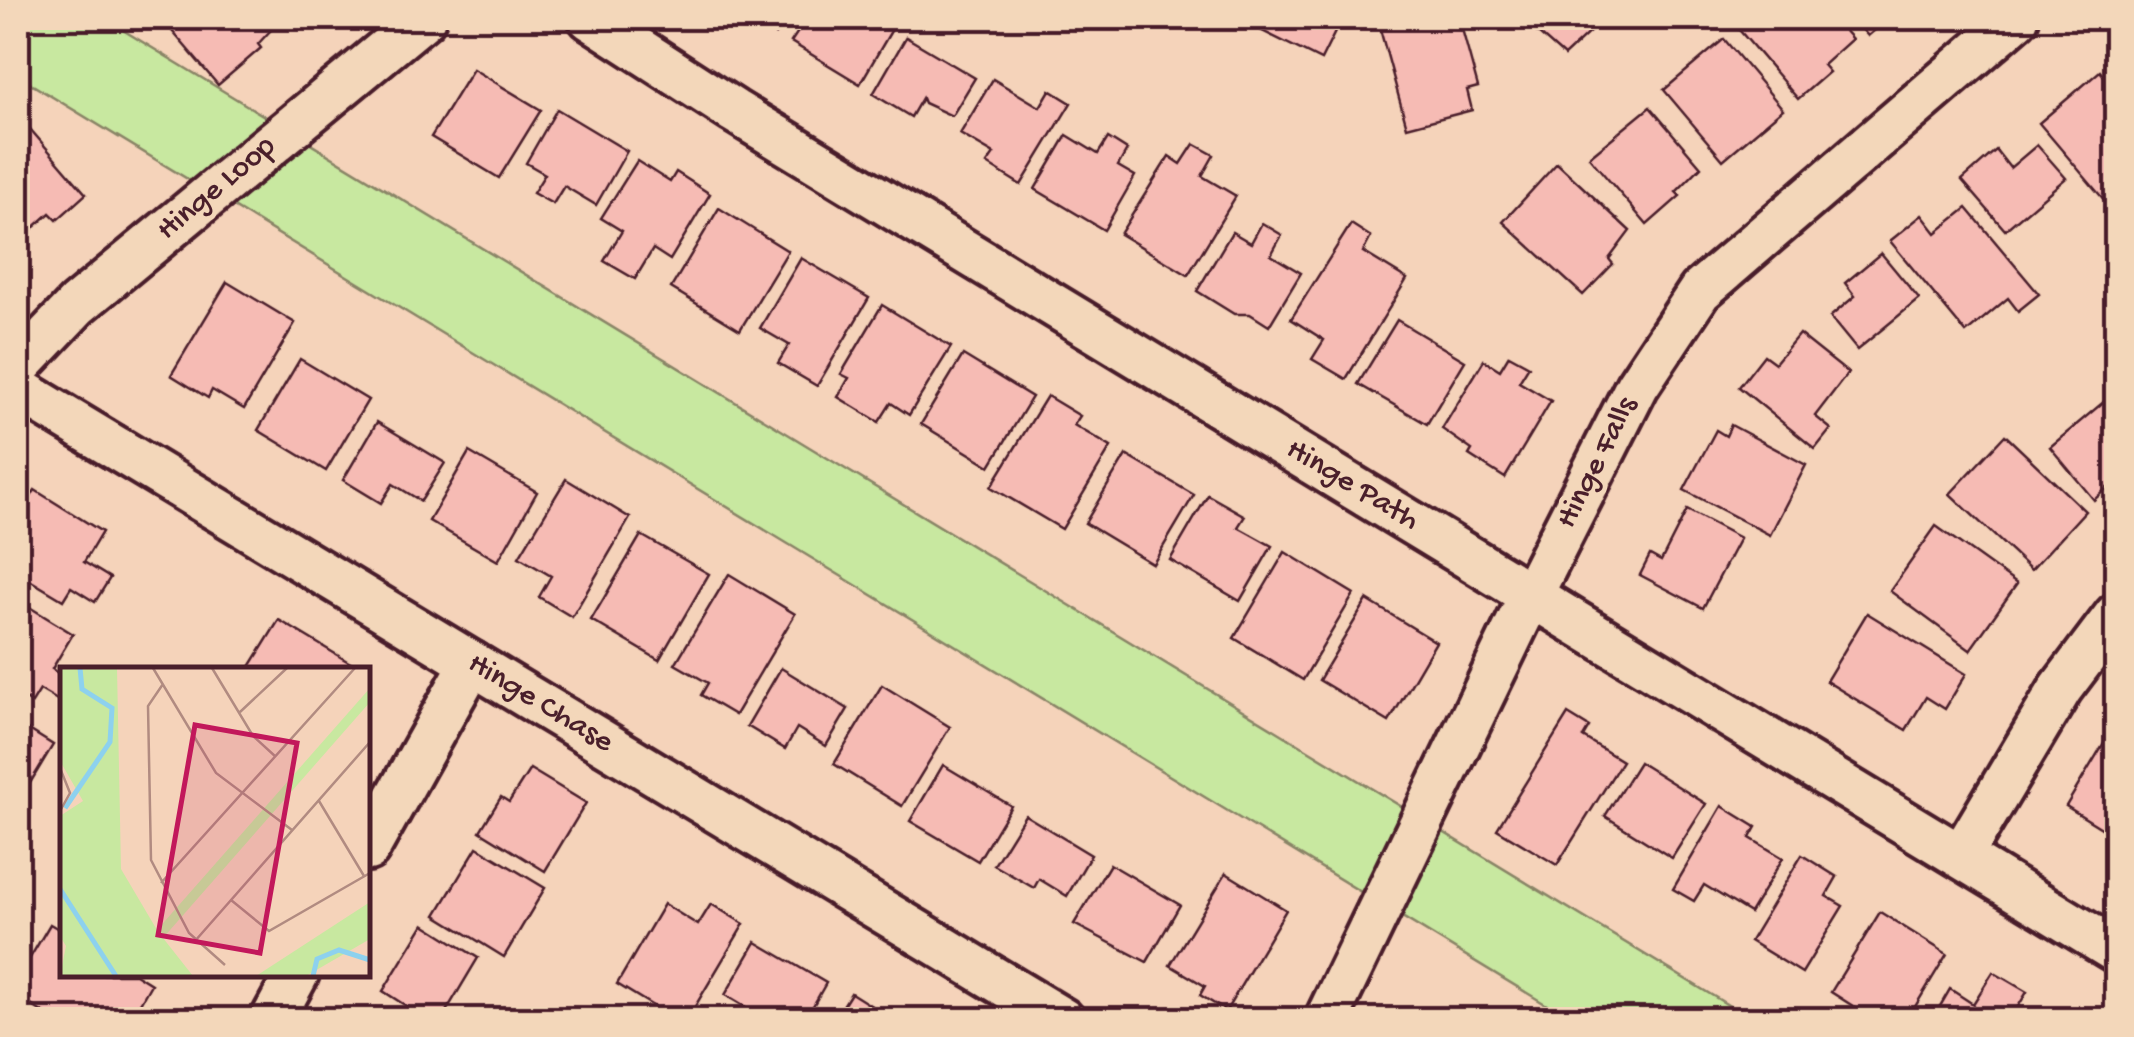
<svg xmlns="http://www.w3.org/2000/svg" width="2134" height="1037" font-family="'Gochi Hand',sans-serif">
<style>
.green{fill:#c8e8a0;stroke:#898466;stroke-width:2.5}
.building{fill:#f6bbb4;stroke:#4a1f2b;stroke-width:2.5}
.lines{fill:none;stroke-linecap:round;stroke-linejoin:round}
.minor-casing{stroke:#4a1f2b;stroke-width:50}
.minor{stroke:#f3d7ba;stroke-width:42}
.labels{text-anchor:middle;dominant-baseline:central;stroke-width:9;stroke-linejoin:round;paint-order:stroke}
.street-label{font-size:32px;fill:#4a1f2b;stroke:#f3d7ba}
.inset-river{fill:none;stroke:#8dd1ee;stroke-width:5}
.inset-road{fill:none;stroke:#b18b81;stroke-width:2.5}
.view{fill:#c2185b;fill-opacity:0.15;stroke:#c2185b;stroke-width:5}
.inset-edge{fill:none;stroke:#4a1f2b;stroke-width:5}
</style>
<rect width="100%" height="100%" fill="#f5d3ba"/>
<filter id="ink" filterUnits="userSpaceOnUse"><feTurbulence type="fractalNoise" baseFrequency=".01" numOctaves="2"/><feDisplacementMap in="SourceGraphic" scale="20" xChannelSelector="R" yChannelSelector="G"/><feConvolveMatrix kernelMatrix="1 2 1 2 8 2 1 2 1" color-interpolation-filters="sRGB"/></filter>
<g filter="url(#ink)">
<path class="green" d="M18,18H103L1751,1019H1570L18,76Z"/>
<g class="building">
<path d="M161,18H280L281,19L258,44L261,48L218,85Z"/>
<path d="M748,18H785L775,34Z"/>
<path d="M807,18H896L898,19L860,84L791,42Z"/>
<path d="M1254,18H1342L1321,60L1250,25Z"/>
<path d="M1377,18H1459L1478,87L1467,90L1472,110L1407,127Z"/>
<path d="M1521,18H1583L1593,29L1564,56Z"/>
<path d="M1729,18H1833L1852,39L1823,65L1829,72L1798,99Z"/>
<path d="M1852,18H1889L1868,36Z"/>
<path d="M906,37L975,78L952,116L924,103L922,98L911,117L873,94Z"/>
<path d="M1724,39L1783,109L1723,160L1664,90Z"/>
<path d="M473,69L541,110L499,178L431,137Z"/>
<path d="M2100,71L2116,91V190L2105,201L2039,123Z"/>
<path d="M993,79L1040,107L1050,90L1071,103L1021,185L987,164L994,154L960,134Z"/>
<path d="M1650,107L1701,167L1676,192L1680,196L1647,225L1589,157Z"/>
<path d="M557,109L627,151L596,205L564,186L553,204L533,193L545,174L526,163Z"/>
<path d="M18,115L86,194L57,220L50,213L21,239L18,235Z"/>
<path d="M1067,135L1098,154L1108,138L1127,150L1118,166L1135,176L1104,230L1035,189Z"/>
<path d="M1194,144L1214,155L1202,176L1236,196L1188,275L1120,234L1169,156L1181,164Z"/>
<path d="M2037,145L2066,178L2005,230L1962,180L1996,150L2010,168Z"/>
<path d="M637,161L670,182L676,172L710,194L670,260L653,249L635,279L604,261L622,231L601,218Z"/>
<path d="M1557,163L1630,231L1609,259L1613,264L1583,295L1503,222Z"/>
<path d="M719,208L788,251L740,330L671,288Z"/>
<path d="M1967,208L2039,294L2018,311L2008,298L1966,333L1890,241L1922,215L1936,233Z"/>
<path d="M1262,223L1282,235L1271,255L1301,273L1269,326L1250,314H1234L1197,291L1232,232L1251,243Z"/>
<path d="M1351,224L1371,237L1363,252L1407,279L1346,379L1312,359L1324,340L1291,319Z"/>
<path d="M1881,253L1919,299L1857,350L1830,317L1855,296L1845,283Z"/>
<path d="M801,258L869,298L817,386L778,363L789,345L760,328Z"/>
<path d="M227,282L295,323L244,409L212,390L208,398L171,375Z"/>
<path d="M882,305L951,347L909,415L891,403L879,422L838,397L849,378L841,374Z"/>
<path d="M1397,320L1465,361L1427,424L1358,384Z"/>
<path d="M1799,334L1848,373L1815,416L1831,429L1815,449L1739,387L1764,355L1775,363Z"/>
<path d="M963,355L1032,397L990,466L921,424Z"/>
<path d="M1509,355L1529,366L1519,382L1551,401L1505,478L1469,455L1472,450L1442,429L1484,360L1500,370Z"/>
<path d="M300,359L368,400L326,471L258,430Z"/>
<path d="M2113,394L2116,480L2094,500L2050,447Z"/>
<path d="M1047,396L1080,416L1074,425L1111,447L1062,529L991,487Z"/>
<path d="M377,422L445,463L421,501L393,484L381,503L343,480Z"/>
<path d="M1731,425L1806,465L1770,535L1684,490L1716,430L1726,436Z"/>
<path d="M2005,435L2085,511L2031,570L1950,494Z"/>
<path d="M469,452L537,492L498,561L429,521Z"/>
<path d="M1126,455L1194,495L1153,564L1085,523Z"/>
<path d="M566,479L630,518L572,617L539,597L551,576L519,557Z"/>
<path d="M35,490L102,532L84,562L110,578L95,602L71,587L63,600L18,573V518Z"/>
<path d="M1208,495L1245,516L1238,527L1272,546L1240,601L1170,560Z"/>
<path d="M1687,510L1740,538L1703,608L1640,575L1650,555L1661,561Z"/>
<path d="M1936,526L2017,584L1970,650L1890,591Z"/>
<path d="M641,535L709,574L659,660L591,620Z"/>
<path d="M1285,552L1354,594L1303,680L1234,638Z"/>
<path d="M729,574L795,614L735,715L701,695L708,683L675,664Z"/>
<path d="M18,600L73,634L52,669L62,676L59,701L40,690L32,703L18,694Z"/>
<path d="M1367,600L1436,642L1389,722L1319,680Z"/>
<path d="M1867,613L1966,674L1945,709L1926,697L1906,730L1826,681Z"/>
<path d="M279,620L362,670H248Z"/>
<path d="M781,668L848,709L826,746L797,728L785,749L747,726Z"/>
<path d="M882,685L950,727L902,806L834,764Z"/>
<path d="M1568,714L1589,727L1583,737L1622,761L1557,865L1497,829Z"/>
<path d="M18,723L53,745L18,803Z"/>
<path d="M2114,726L2116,728V837L2066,806Z"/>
<path d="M1639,762L1706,804L1672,858L1605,816Z"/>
<path d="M943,765L1011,806L978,861L910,821Z"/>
<path d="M530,769L586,803L545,871L480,831L501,797L509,802Z"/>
<path d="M1722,806L1756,827L1750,838L1783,858L1750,913L1704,885L1694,901L1673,889Z"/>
<path d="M1025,815L1091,855L1067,896L1039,879L1034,888L994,865Z"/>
<path d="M477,847L545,888L504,957L436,915Z"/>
<path d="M1802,855L1837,877L1826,896L1843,906L1802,973L1750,941Z"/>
<path d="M1110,864L1180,905L1147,962L1074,924Z"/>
<path d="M1226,873L1286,910L1226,1011L1200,995L1205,986L1170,965Z"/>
<path d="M664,904L698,925L711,904L744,924L687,1020H676L617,984Z"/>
<path d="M1880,912L1947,954L1907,1020H1875L1831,992Z"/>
<path d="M50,924L62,931V974H135L151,984L131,1019L111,1007L103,1020H55L18,997V978Z"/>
<path d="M424,924L478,958L441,1020H428L383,991Z"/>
<path d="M756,942L826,983L805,1020H767L725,995Z"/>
<path d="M1993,972L2027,992L2010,1020H1932L1950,989L1973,1004Z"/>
<path d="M851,993L894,1020H834Z"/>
<path d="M376,1008L395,1020H369Z"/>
</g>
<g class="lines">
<g class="minor-casing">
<g id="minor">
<path d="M590,18L734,111L2116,951"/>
<path d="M18,367L77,305L424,18"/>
<path d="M18,389L1063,1020"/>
<path d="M368,849L472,663"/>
<path d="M1961,856L2061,688L2116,615"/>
<path d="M272,1020L297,974"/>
<path d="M1326,1020L1531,595L1637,386L1700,291L2017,18"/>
</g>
</g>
<use href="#minor" class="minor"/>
</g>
</g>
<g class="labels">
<g class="street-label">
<text transform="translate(217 189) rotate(-40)">Hinge Loop</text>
<text transform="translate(1598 463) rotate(-63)">Hinge Falls</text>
<text transform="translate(1352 486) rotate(31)">Hinge Path</text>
<text transform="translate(540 704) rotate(31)">Hinge Chase</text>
</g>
</g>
<g transform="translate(60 667)">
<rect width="310" height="310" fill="#f5d3ba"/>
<path d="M0,1H57L61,202L97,263L310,21V35L103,271L133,309H0L6,279L0,269V149L23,134L0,94ZM310,235V272L246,309H196Z" fill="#c8e8a0"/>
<path class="inset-river" d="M5,141L50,75L52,41L22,22L20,1M0,222L56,309M253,309L257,292L279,283L310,293"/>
<path class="inset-road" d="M93,1L156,106L232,163M152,1L193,69L216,90M103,17L88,39L91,193L129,266L165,298M180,45L227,1M0,101L10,126L0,144M259,134L304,209M101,216L295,1M171,233L209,264L310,206M135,274L310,75"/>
<path class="view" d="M135,58L237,76L200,286L98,268Z"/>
<rect width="310" height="310" class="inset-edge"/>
</g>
<rect width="2134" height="1037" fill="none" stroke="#f3d7ba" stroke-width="60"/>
<rect x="30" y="30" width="2074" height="977" fill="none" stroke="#4a1f2b" stroke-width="4" filter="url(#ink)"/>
</svg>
